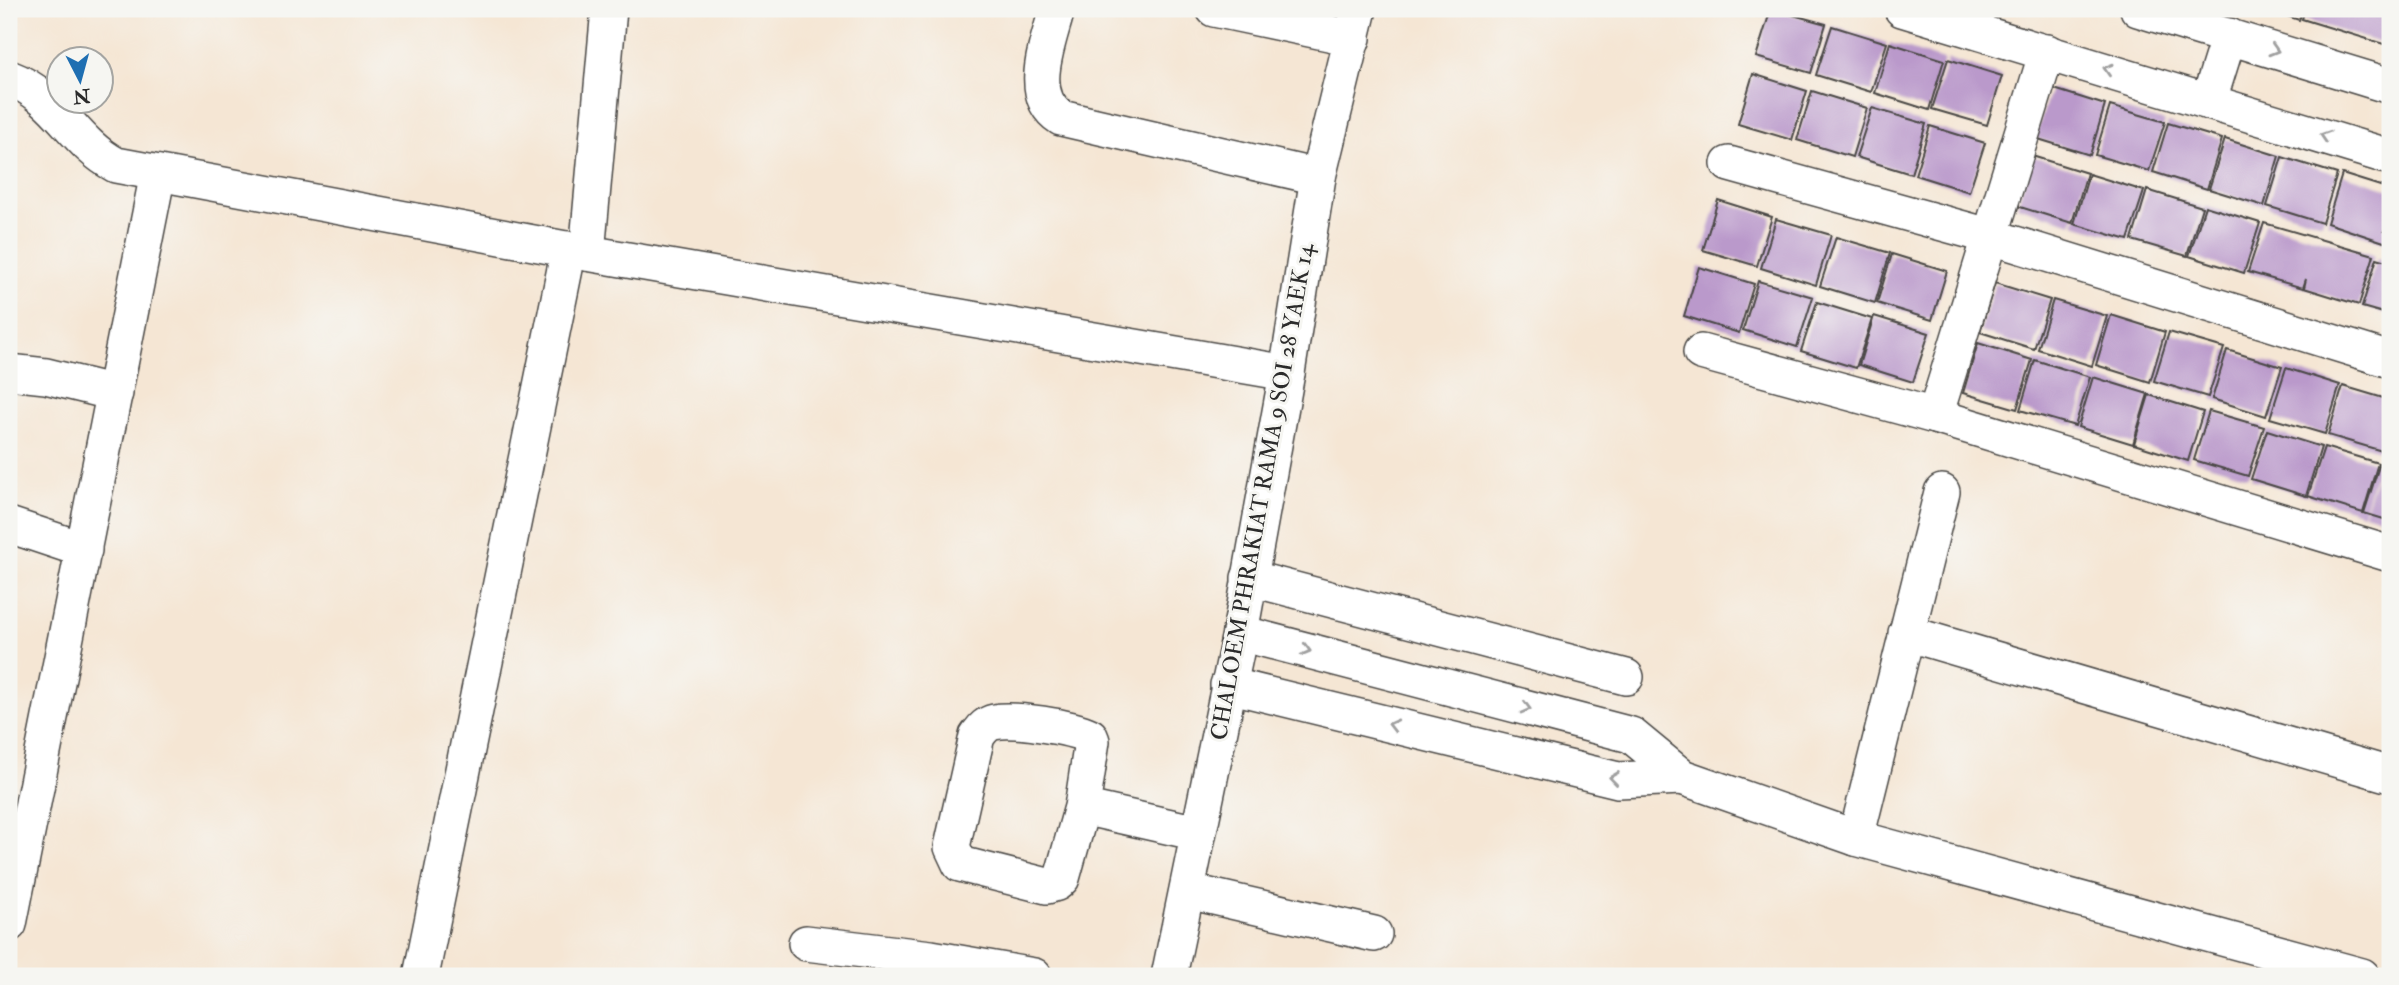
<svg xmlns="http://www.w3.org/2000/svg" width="2399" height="985" font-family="'IM FELL Double Pica',serif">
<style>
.building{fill:#ba99cb}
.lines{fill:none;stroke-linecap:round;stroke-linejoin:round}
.minor-casing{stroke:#494744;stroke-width:38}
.minor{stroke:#fff;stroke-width:35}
.oneway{stroke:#a0a0a0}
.labels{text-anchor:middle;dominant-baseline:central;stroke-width:6;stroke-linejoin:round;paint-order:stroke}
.street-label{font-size:23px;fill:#2b2b2b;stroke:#f6f6f2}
</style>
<rect width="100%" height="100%" fill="#f6f6f2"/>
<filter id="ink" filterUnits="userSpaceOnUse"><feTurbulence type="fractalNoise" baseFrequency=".0143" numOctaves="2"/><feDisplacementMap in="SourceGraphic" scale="14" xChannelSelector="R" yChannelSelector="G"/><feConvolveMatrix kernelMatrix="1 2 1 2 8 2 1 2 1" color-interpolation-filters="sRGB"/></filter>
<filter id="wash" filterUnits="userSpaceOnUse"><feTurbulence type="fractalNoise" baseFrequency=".00686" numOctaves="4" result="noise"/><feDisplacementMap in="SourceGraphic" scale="28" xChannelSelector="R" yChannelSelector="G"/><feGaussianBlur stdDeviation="1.57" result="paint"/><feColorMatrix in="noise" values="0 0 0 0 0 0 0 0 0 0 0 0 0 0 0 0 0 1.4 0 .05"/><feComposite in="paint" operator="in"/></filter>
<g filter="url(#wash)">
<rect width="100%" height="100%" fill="#f5e6d4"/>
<g id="blocks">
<g class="building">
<path d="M1771,9L1826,24L1811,73L1756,57Z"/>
<path d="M2266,9H2303L2299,20Z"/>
<path d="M2305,9H2390V46L2302,19Z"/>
<path d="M1832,26L1887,43L1871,92L1816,75Z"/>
<path d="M1890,43L1944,60L1929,110L1875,93Z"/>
<path d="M1948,59L2002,76L1987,125L1932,109Z"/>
<path d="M1753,74L1807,91L1792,140L1738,124Z"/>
<path d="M2051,88L2105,105L2090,155L2035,138Z"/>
<path d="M1812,91L1867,108L1852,157L1797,140Z"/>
<path d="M2110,106L2165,122L2149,171L2095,155Z"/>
<path d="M1872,108L1926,124L1911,174L1856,157Z"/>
<path d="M2168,123L2222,139L2207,189L2153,172Z"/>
<path d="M1930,126L1985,143L1969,192L1915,175Z"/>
<path d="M2225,139L2279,156L2264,206L2209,189Z"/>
<path d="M2032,156L2087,173L2072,223L2017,206Z"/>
<path d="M2282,157L2337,174L2322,223L2267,206Z"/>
<path d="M2089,174L2144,191L2128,240L2074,224Z"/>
<path d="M2342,174L2390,189V211L2384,232L2390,217V244L2327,223Z"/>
<path d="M2147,190L2202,207L2187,256L2132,240Z"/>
<path d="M1718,200L1772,217L1757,266L1703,250Z"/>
<path d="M2205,206L2260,223L2244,273L2189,256Z"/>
<path d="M1776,219L1831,235L1816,285L1761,268Z"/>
<path d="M2264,223L2374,255L2359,305L2304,288L2306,279L2303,288L2248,272Z"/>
<path d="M1836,237L1890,253L1875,303L1820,286Z"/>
<path d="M1892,254L1947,271L1932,320L1877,303Z"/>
<path d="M2377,258L2390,262V315L2362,307Z"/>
<path d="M1699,267L1754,284L1739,333L1684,316Z"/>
<path d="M1758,281L1813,297L1797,347L1743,330Z"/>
<path d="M1995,283L2050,300L2034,349L1980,332Z"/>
<path d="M2053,300L2107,316L2092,366L2038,349Z"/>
<path d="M1817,302L1872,319L1856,368L1801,351Z"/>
<path d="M2111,315L2165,332L2150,382L2096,365Z"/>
<path d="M1874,316L1929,333L1913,382L1859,365Z"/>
<path d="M2169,332L2224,348L2208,397L2154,381Z"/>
<path d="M1978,343L2032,360L2017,409L1963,393Z"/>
<path d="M2227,350L2282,367L2266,416L2212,399Z"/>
<path d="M2035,360L2090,377L2075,426L2020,410Z"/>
<path d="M2286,368L2340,385L2325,434L2270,418Z"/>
<path d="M2093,377L2148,394L2133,444L2078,427Z"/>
<path d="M2343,386L2390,400V427L2382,451L2328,435Z"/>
<path d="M2149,395L2203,412L2188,461L2134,444Z"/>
<path d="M2209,411L2264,427L2248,476L2194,460Z"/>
<path d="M2267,430L2321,447L2306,496L2251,479Z"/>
<path d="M2324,447L2378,463L2363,513L2308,496Z"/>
<path d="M2380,463L2390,466V521L2364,513Z"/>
</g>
</g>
</g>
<g filter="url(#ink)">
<use href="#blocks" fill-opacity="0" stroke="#494744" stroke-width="2"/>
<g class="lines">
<g class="minor-casing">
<g id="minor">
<path d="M1057,9C1049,42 1025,95 1061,118L1318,177"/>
<path d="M1214,9L1353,38"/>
<path d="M1902,9L2390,157"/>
<path d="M2138,9L2390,86"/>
<path d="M9,78C60,97 71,141 116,165L587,253L1287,373"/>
<path d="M2209,100L2229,36"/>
<path d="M1729,164L1989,236L2390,360"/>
<path d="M587,253L609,9"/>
<path d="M1701,352L1935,416L2390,554"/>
<path d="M9,372L46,376L115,393"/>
<path d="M1935,416L2047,52"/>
<path d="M9,525L84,550"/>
<path d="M1249,578L1626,677"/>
<path d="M1240,633L1631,735L1682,777L1856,838L2362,976"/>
<path d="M1906,633L2390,775"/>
<path d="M1228,685L1618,780L1682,777"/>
<path d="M1082,807L1062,878L1057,883L1047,886L960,864L952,847L977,736C982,730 985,724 994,722C1014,718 1071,727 1090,736L1092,741L1082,807L1198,833"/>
<path d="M1856,838L1942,492"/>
<path d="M1188,891L1374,934"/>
<path d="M9,924L158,173"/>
<path d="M806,943L931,958L1034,976"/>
<path d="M421,976L569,249"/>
<path d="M1169,976L1240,633L1287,373L1318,177L1359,9"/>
</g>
</g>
<use href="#minor" class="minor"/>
</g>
<defs><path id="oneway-chevron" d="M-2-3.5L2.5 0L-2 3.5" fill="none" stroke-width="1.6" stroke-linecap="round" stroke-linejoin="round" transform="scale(1.75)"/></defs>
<g class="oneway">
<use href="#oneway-chevron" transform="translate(2274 50) rotate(17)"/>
<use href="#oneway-chevron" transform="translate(2108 69) rotate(-163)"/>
<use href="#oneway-chevron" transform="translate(2325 136) rotate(-162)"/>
<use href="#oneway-chevron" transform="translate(1306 650) rotate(15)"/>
<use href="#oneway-chevron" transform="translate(1526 708) rotate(15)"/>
<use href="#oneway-chevron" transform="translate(1393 725) rotate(-166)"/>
<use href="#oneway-chevron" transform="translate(1614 778) rotate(-172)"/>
</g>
</g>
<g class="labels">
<g class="street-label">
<text transform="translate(1262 492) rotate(-80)">CHALOEM PHRAKIAT RAMA 9 SOI 28 YAEK 14</text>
</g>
</g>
<rect width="2399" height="985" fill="none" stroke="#f6f6f2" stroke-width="35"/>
<g transform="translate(80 80) rotate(174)"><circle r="33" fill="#f6f6f2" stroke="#a5a5a2" stroke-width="2"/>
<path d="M0-5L12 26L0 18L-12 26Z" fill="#1f6fb2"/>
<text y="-10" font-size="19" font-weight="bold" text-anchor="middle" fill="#2b2b2b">N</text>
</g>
</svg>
